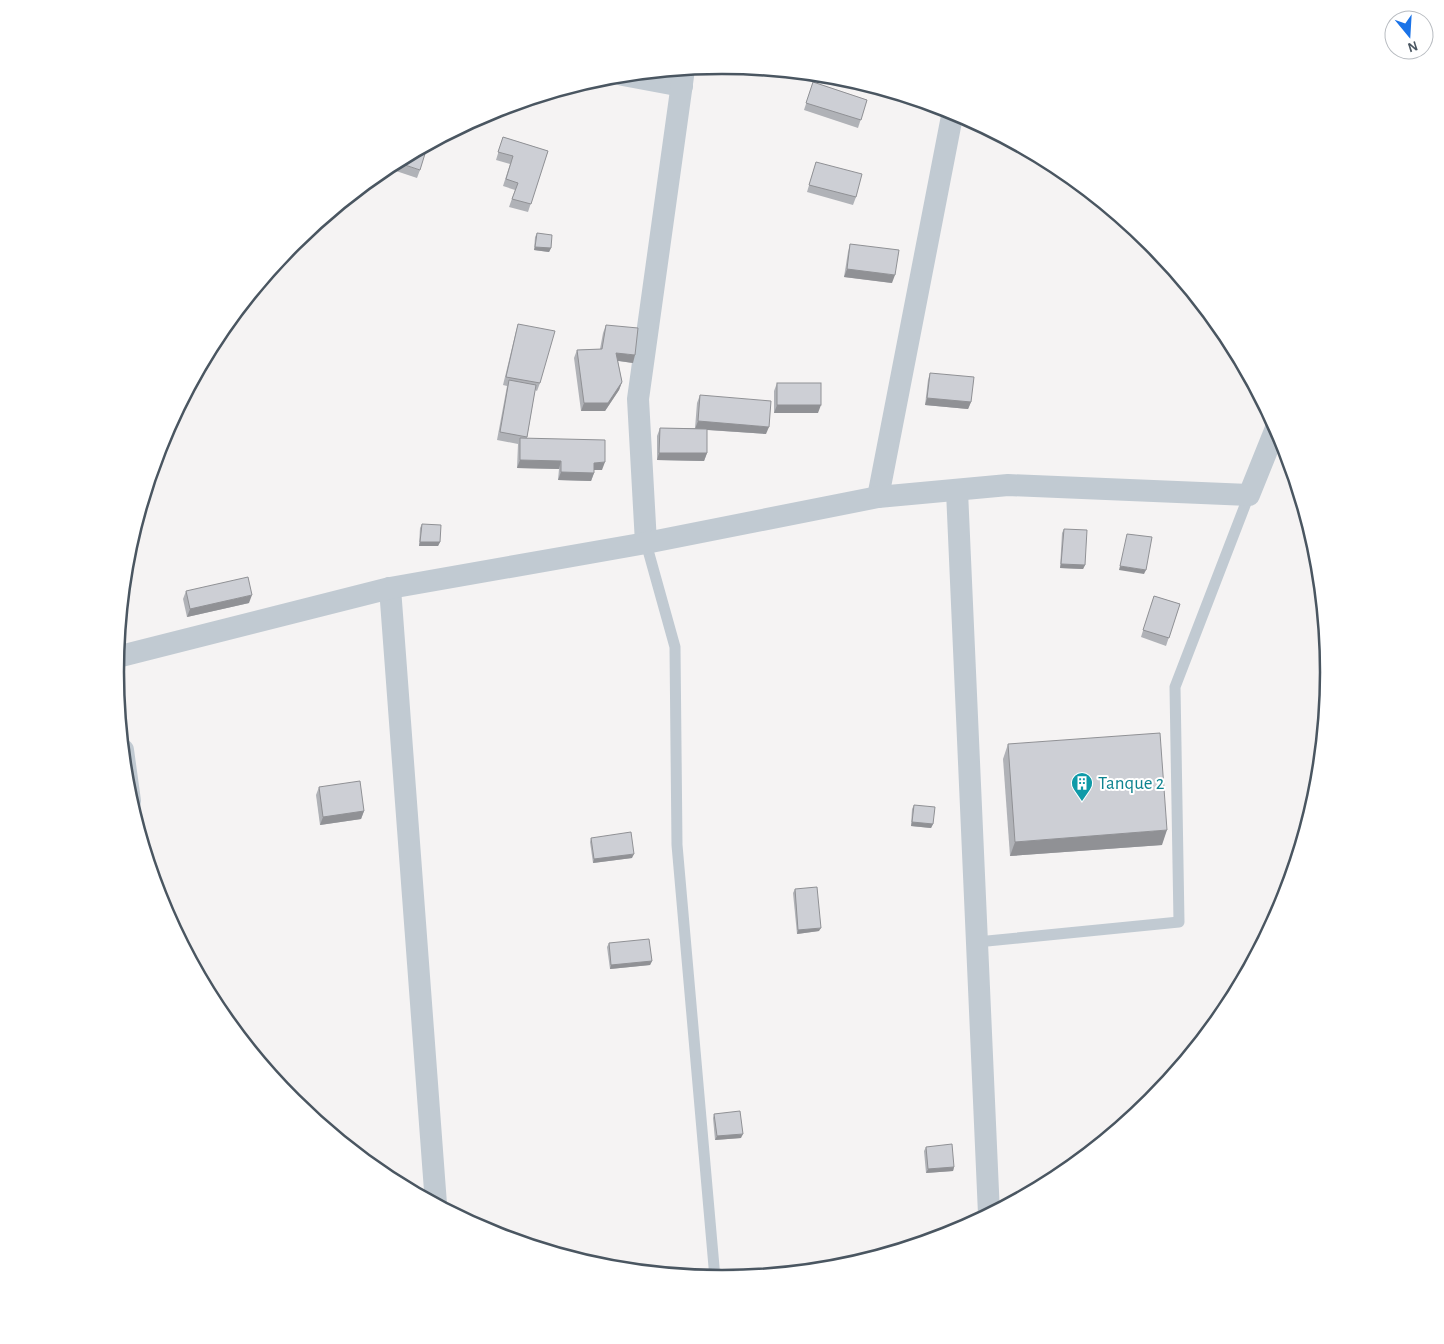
<svg xmlns="http://www.w3.org/2000/svg" width="1444" height="1344" font-family="'Alegreya Sans',sans-serif">
<style>
.lines{fill:none;stroke-linecap:round;stroke-linejoin:round}
.service{stroke:#c1cad2;stroke-width:11}
.minor{stroke:#c1cad2;stroke-width:22}
.wall{fill:#b0b2b7}
.shaded-wall{fill:#909195}
.building{fill:#cdcfd5;stroke:#909195}
.labels{text-anchor:middle;dominant-baseline:central;stroke-width:4;stroke-linejoin:round;paint-order:stroke}
.culture-label{font-size:19px;fill:#0d838f;stroke:#fff;text-anchor:start}
.rim{fill:none;stroke:#4a5661;stroke-width:2.5}
</style>
<rect width="100%" height="100%" fill="#f5f3f3"/>
<g class="lines">
<g class="service">
<path d="M646,543L675,647L677,845L715,1278"/>
<path d="M977,942L1179,922L1175,687L1249,495"/>
</g>
<g class="minor">
<path d="M623,75L682,86"/>
<path d="M957,491L989,1214"/>
<path d="M878,497L953,111"/>
<path d="M646,543L638,399L684,69"/>
<path d="M390,588L436,1204"/>
<path d="M117,657L390,588L646,543L878,497L1008,485L1249,495L1276,428"/>
<path d="M123,750L130,801"/>
</g>
</g>
<g class="wall">
<path d="M813,82L867,100L858,128L804,110Z"/>
<path d="M503,137L548,151L528,212L509,207L515,190L503,186L510,164L496,160Z"/>
<path d="M396,162L420,170L417,178L393,170Z"/>
<path d="M816,162L856,197L853,205L807,192Z"/>
<path d="M537,233L551,248L549,252L534,250L535,237Z"/>
<path d="M850,244L892,283L844,277L848,252Z"/>
<path d="M518,324L540,383L537,391L535,390L527,438L602,470H594V473L591,481L558,480L559,469L517,468L518,444L497,440L507,386L503,385L516,331Z"/>
<path d="M606,325L633,363L618,361L622,382L619,390L605,411H581L574,358L577,350L600,349L603,333Z"/>
<path d="M930,373L971,402L968,409L925,405L928,380Z"/>
<path d="M777,383L818,413H774V391Z"/>
<path d="M700,395L766,434L707,430V453L704,461L657,460V436L660,428H695L697,403Z"/>
<path d="M422,524L440,542L438,546H419L420,528Z"/>
<path d="M1064,529L1085,565L1083,569L1060,568L1062,533Z"/>
<path d="M186,591L249,603L187,617L183,599Z"/>
<path d="M1154,596L1180,604L1166,646L1141,637Z"/>
<path d="M1008,744L1162,845L1010,856L1003,759Z"/>
<path d="M319,787L364,811L361,819L320,825L316,795Z"/>
<path d="M914,805L933,824L931,828L911,826L912,809Z"/>
<path d="M591,838L632,858L593,863L590,842Z"/>
<path d="M795,889L819,931L797,934L793,893Z"/>
<path d="M609,943L652,961L650,965L610,969L607,947Z"/>
<path d="M714,1114L741,1138L715,1140L713,1118Z"/>
<path d="M926,1147L954,1167L953,1171L926,1173L924,1151Z"/>
</g>
<g class="shaded-wall">
<path d="M535,247L551,248L549,252L534,250Z"/>
<path d="M847,269L895,275L892,283L844,277Z"/>
<path d="M616,353L635,355L633,363L613,360Z"/>
<path d="M622,382L619,390L605,411H581L584,403Z"/>
<path d="M927,398L971,402L968,409L925,405Z"/>
<path d="M777,405H821L818,413H774Z"/>
<path d="M698,421L769,427L766,434L695,429Z"/>
<path d="M659,453H707L704,461L657,460Z"/>
<path d="M520,460L561,461L559,469L517,468Z"/>
<path d="M605,462L602,470H591L594,463Z"/>
<path d="M561,472L594,473L591,481L558,480Z"/>
<path d="M420,542H440L438,546H419Z"/>
<path d="M1061,564L1085,565L1083,569L1060,568Z"/>
<path d="M1120,566L1146,570L1144,574L1119,570Z"/>
<path d="M252,595L249,603L187,617L190,609Z"/>
<path d="M364,811L361,819L320,825L323,817Z"/>
<path d="M912,822L933,824L931,828L911,826Z"/>
<path d="M1167,830L1162,845L1010,856L1015,842Z"/>
<path d="M634,854L632,858L593,863L594,859Z"/>
<path d="M821,928L819,931L797,934L798,930Z"/>
<path d="M652,961L650,965L610,969L611,965Z"/>
<path d="M743,1134L741,1138L715,1140L717,1136Z"/>
<path d="M954,1167L953,1171L926,1173L928,1169Z"/>
</g>
<g class="building">
<path d="M813,82L867,100L861,120L806,103Z"/>
<path d="M503,137L548,151L531,204L512,199L518,183L506,179L513,156L498,152Z"/>
<path d="M428,144L420,170L396,162V161Z"/>
<path d="M816,162L862,174L856,197L809,185Z"/>
<path d="M537,233L552,235L551,248L535,247Z"/>
<path d="M850,244L899,250L895,275L847,269Z"/>
<path d="M518,324L555,331L540,383L506,377Z"/>
<path d="M606,325L638,328L635,355L616,353L622,382L608,403H584L577,350L602,349Z"/>
<path d="M930,373L974,377L971,402L927,398Z"/>
<path d="M509,380L536,385L527,437L500,432Z"/>
<rect x="777" y="383" width="44" height="22"/>
<path d="M700,395L771,401L769,427L698,421Z"/>
<path d="M660,428L707,429V453H659Z"/>
<path d="M520,438L605,440V462L594,463V473L561,472V461L520,460Z"/>
<path d="M422,524L441,525L440,542H420Z"/>
<path d="M1064,529L1087,530L1085,565L1061,564Z"/>
<path d="M1127,534L1152,537L1146,570L1120,566Z"/>
<path d="M248,577L252,595L190,609L186,591Z"/>
<path d="M1154,596L1180,604L1169,638L1143,630Z"/>
<path d="M1160,733L1167,830L1015,842L1008,744Z"/>
<path d="M360,781L364,811L323,817L319,787Z"/>
<path d="M914,805L935,807L933,824L912,822Z"/>
<path d="M631,832L634,854L594,859L591,838Z"/>
<path d="M817,887L821,928L798,930L795,889Z"/>
<path d="M649,939L652,961L611,965L609,943Z"/>
<path d="M740,1111L743,1134L717,1136L714,1114Z"/>
<path d="M952,1144L954,1167L928,1169L926,1147Z"/>
</g>
<defs>
<g id="building-pin" transform="scale(1.125)"><path d="M0 17L-7.5 6A9.5 9.5 0 1 1 7.5 6Z" fill="#0f9aa8" stroke="#fff"/><path d="M-4-6H4V6H1V3H-1V6H-4ZM-2.5-4.3h1.7v1.8h-1.7ZM.8-4.3h1.7v1.8H.8ZM-2.5-1h1.7V.8h-1.7ZM.8-1h1.7V.8H.8Z" fill="#fff"/></g>
</defs>
<g fill-rule="evenodd">
<use href="#building-pin" x="1082" y="783"/>
</g>
<g class="labels">
<g class="culture-label">
<text x="1098" y="783">Tanque 2</text>
</g>
</g>
<path d="M0 0H1444V1344H0ZM124 672a598 598 0 1 1 1196 0a598 598 0 1 1-1196 0Z" fill="#fff" fill-rule="evenodd"/>
<path class="rim" d="M124 672a598 598 0 1 1 1196 0a598 598 0 1 1-1196 0Z"/>
<g transform="translate(1409 35) rotate(162)"><circle r="24" fill="#ffffff" stroke="#b7bbc0"/>
<path d="M0-4L9 19L0 12L-9 19Z" fill="#1a73e8"/>
<text y="-8" font-size="14" font-weight="bold" text-anchor="middle" fill="#4a5661">N</text>
</g>
</svg>
